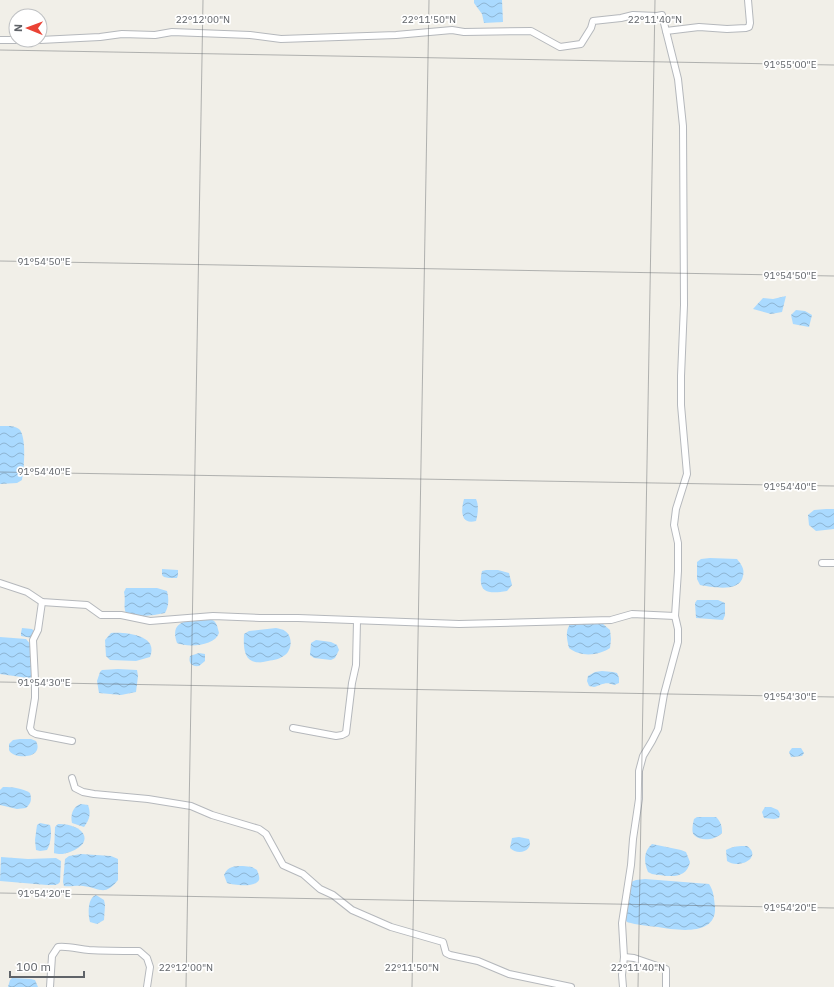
<svg xmlns="http://www.w3.org/2000/svg" width="834" height="987" font-family="'IBM Plex Sans',sans-serif">
<style>
.water{fill:url(#water-waves)}
.lines{fill:none;stroke-linecap:round;stroke-linejoin:round}
.minor-casing{stroke:#b5b8bc;stroke-width:8}
.minor{stroke:#fff;stroke-width:6}
.ticks{fill:none;stroke:#5f6368;stroke-width:1;stroke-opacity:0.45}
.ticks-label{font-size:10px;text-anchor:middle;fill:#5f6368;stroke:#fff;stroke-width:3.5;stroke-linejoin:round;paint-order:stroke}
</style>
<defs>
<pattern id="water-waves" width="16" height="10" patternUnits="userSpaceOnUse"><rect width="16" height="10" fill="#aadaff"/><path d="M0 5q4-4 8 0t8 0" fill="none" stroke="#8eb4d2"/></pattern>
</defs>
<rect width="100%" height="100%" fill="#f1efe8"/>
<g class="water">
<path d="M474,0H502L503,22L484,23L482,14L474,3Z"/>
<path d="M786,296L782,312L771,314L753,309L763,298L773,299Z"/>
<path d="M796,310L805,311L812,315L809,327L793,324L791,315Z"/>
<path d="M0,426C6,426 14,425 19,429C27,436 24,470 22,480L17,483L0,484Z"/>
<path d="M464,499H476C479,505 478,514 476,521C460,525 461,510 464,499Z"/>
<path d="M826,509H834V529L816,531L809,525L808,515L814,510Z"/>
<path d="M710,558L737,559C741,564 745,569 743,576C740,593 712,587 700,585L697,579V562L701,559Z"/>
<path d="M162,569L178,570V575L177,578H169L164,577L162,575Z"/>
<path d="M486,570H498L509,573L512,585L507,591C488,594 477,593 482,571Z"/>
<path d="M126,588H157L167,591C169,599 169,606 165,613C151,616 139,617 126,613C123,607 126,600 124,592Z"/>
<path d="M697,600H718L725,603V615L723,620L696,618L695,603Z"/>
<path d="M201,619C214,619 216,619 219,633C215,646 188,648 177,643C170,622 184,621 201,619Z"/>
<path d="M591,623L603,624L610,630L611,639L610,648C598,656 580,657 569,648C567,639 565,632 570,624Z"/>
<path d="M22,628L32,629L34,631L32,638L21,636V633Z"/>
<path d="M276,628C279,629 283,629 285,631C293,636 292,650 285,655C280,659 274,660 268,661C245,667 243,652 244,634L249,631Z"/>
<path d="M111,633C126,632 159,635 150,657L136,661L110,660L106,656L105,640Z"/>
<path d="M0,637L26,639L32,646L33,677L28,678L0,674Z"/>
<path d="M316,640L331,642L337,645L339,650L335,658L331,660L314,658L310,655L311,643Z"/>
<path d="M199,653L205,654V661L199,666C192,667 188,663 190,656Z"/>
<path d="M118,669L137,670L138,676L136,692L121,695L99,693L97,681L100,672L102,670Z"/>
<path d="M602,671L613,672L617,673L619,678V683L614,685C605,681 602,685 594,687L589,686L587,681L588,676L595,672Z"/>
<path d="M20,739H31L36,741C45,759 13,760 9,750C9,749 9,745 9,744L13,740Z"/>
<path d="M792,748H801L804,753L802,756L791,757L789,752Z"/>
<path d="M3,787C13,787 22,788 30,793C32,800 31,803 26,808L17,809L0,805V790Z"/>
<path d="M81,804L88,805C91,813 90,819 84,827L72,823C70,815 73,806 81,804Z"/>
<path d="M765,807H771L778,810L780,814L779,818L774,819L764,818L762,812Z"/>
<path d="M697,817H716C721,822 722,826 722,833C715,840 701,842 694,835C691,832 693,823 694,819Z"/>
<path d="M40,823L50,825C52,832 51,843 47,850L40,851L36,850L35,840L37,825Z"/>
<path d="M58,824C81,823 98,841 70,852C64,854 60,855 54,853L55,827Z"/>
<path d="M519,837L529,839C534,851 518,856 510,848L512,838Z"/>
<path d="M652,844L681,850L686,852L690,862C686,881 667,876 652,874L648,872C644,862 643,852 652,844Z"/>
<path d="M747,846C763,857 739,870 727,861L726,850C733,846 739,846 747,846Z"/>
<path d="M81,854L111,856L118,859V880C104,897 101,888 83,886C77,885 71,887 64,886L63,882L65,859L69,856Z"/>
<path d="M1,857L28,859L56,858L61,861L60,882L58,884L55,885H47L0,881Z"/>
<path d="M243,866L252,867L257,870C258,873 260,877 259,880C255,888 234,885 227,883L224,875C228,866 234,866 243,866Z"/>
<path d="M645,879L709,884C714,891 714,899 715,907C717,937 676,930 658,927C648,926 637,925 627,922L625,919L631,882L636,880Z"/>
<path d="M96,895L104,900L105,905L104,920L97,924L90,922C88,915 87,898 96,895Z"/>
<path d="M12,978L31,979L35,980L38,987H8L10,980Z"/>
</g>
<g class="lines">
<g class="minor-casing">
<g id="minor">
<path d="M666,31L699,27L727,29L746,28L749,27L750,23L748,0"/>
<path d="M0,40H29"/>
<path d="M40,40L100,37L122,34L155,35L172,32L250,35L281,39L396,35L452,30L464,32L531,31L560,47L581,44L591,28L593,21L621,18L633,15L657,16L662,15L678,79L683,126L684,305L681,376V405L687,474L676,509L674,525L678,543V571L675,616L678,629V642L664,694L658,729L652,741L643,756L639,771V799L633,839L631,865L622,923L624,957L622,975L623,987"/>
<path d="M822,563H834"/>
<path d="M0,583L27,592L42,602L87,605L101,615H121L150,621L213,616L260,618H298L459,624L611,620L632,614L675,616"/>
<path d="M42,602L38,630L33,640L35,680V698L30,728L32,732L36,734L72,741"/>
<path d="M293,728L336,736L342,735L346,733L352,683L356,665L357,621"/>
<path d="M72,778L75,788L83,792L94,794L148,799L191,806L212,815L259,829L266,834L283,865L303,874L320,889L333,895L352,910L391,927L443,942L446,953L450,955L478,961L509,974L571,987"/>
<path d="M624,957L634,958L666,969V987"/>
<path d="M50,987L52,956L58,947C69,946 78,949 89,950C106,951 122,951 139,951L147,958L150,967L147,987"/>
</g>
</g>
<use href="#minor" class="minor"/>
</g>
<path class="ticks" d="M0,50L834,65M0,261L834,276M0,472L834,486M0,682L834,697M0,893L834,908M186,987L203,0M412,987L429,0M638,987L655,0"/>
<g class="ticks-label">
<text x="203" y="23">22°12'00"N</text>
<text x="429" y="23">22°11'50"N</text>
<text x="655" y="23">22°11'40"N</text>
<text x="790" y="68">91°55'00"E</text>
<text x="44" y="265">91°54'50"E</text>
<text x="790" y="279">91°54'50"E</text>
<text x="44" y="475">91°54'40"E</text>
<text x="790" y="490">91°54'40"E</text>
<text x="44" y="686">91°54'30"E</text>
<text x="790" y="700">91°54'30"E</text>
<text x="44" y="897">91°54'20"E</text>
<text x="790" y="911">91°54'20"E</text>
<text x="186" y="971">22°12'00"N</text>
<text x="412" y="971">22°11'50"N</text>
<text x="638" y="971">22°11'40"N</text>
</g>
<g transform="translate(28 28) rotate(271)"><circle r="19" fill="#ffffff" stroke="#bfc1c3"/>
<path d="M0-3L7 15L0 10L-7 15Z" fill="#ea4335"/>
<text y="-6" font-size="11" font-weight="bold" text-anchor="middle" fill="#5f6368">N</text>
</g>
<path d="M10 971v6h74v-6" fill="none" stroke="#5f6368" stroke-width="2"/>
<text x="16" y="971" font-size="12" fill="#5f6368" stroke="#ffffff" stroke-width="3" paint-order="stroke">100 m</text>
</svg>
